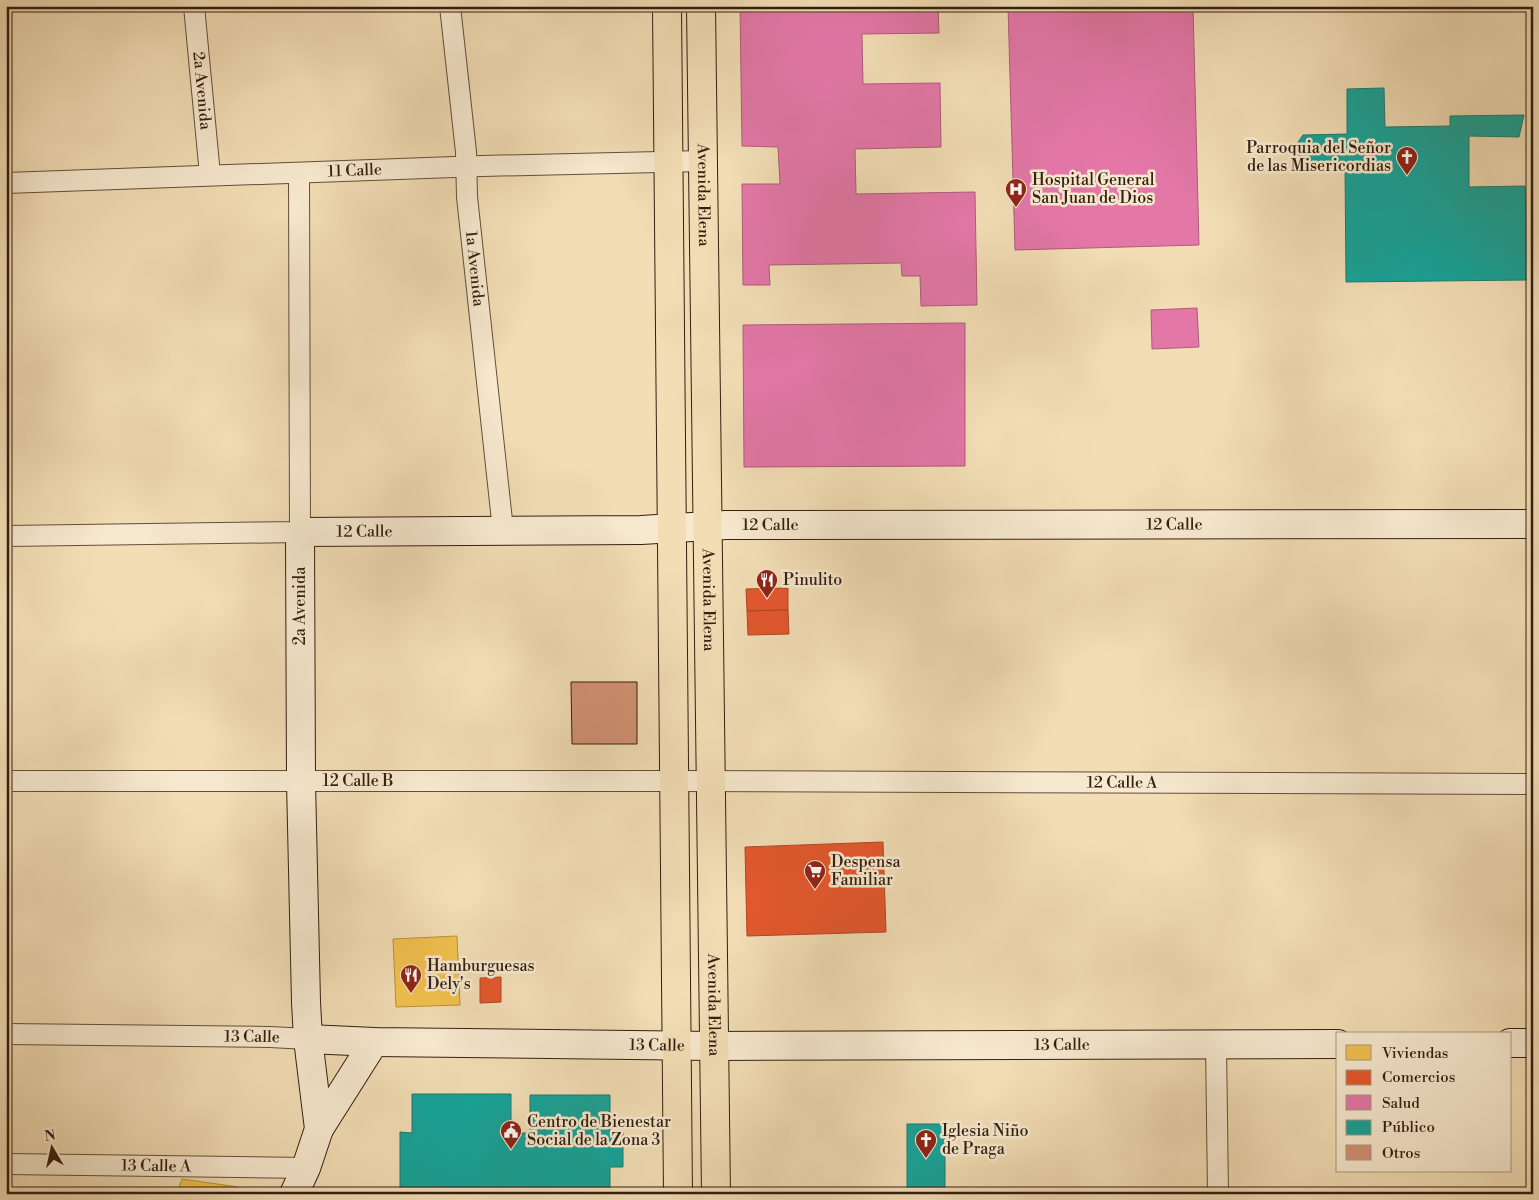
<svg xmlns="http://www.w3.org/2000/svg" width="1539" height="1200" font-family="'Libre Bodoni',serif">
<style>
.homes{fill:#f2c14e;stroke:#b9903b}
.shops{fill:#e4572e;stroke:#af4625}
.health{fill:#e377a8;stroke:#ae5c7a}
.public{fill:#17a398;stroke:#1f7b6f}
.building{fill:#d29274;stroke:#331e10}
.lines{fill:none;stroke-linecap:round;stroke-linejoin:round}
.street-casing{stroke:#634e39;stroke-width:22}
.secondary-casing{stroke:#331e10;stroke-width:30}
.primary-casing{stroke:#331e10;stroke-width:30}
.street{stroke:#f7e9cf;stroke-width:20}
.secondary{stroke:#f7e9cf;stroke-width:28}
.primary{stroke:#f2ddb5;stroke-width:28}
.labels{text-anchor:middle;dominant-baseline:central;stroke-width:5;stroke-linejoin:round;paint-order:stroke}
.street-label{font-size:16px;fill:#331e10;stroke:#f7e9cf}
.poi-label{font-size:16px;fill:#331e10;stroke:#f7e9cf;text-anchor:start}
</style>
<rect width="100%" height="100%" fill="#f2ddb5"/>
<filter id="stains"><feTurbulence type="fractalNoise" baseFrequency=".004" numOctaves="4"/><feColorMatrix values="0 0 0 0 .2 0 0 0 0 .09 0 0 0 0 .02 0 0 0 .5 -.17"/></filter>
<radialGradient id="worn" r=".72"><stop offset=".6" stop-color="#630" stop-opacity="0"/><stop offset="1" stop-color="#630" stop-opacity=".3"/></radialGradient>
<g class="homes">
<path d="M457,936L460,1005L396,1007L393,939Z"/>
<path d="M182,1179L238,1187L236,1194H176Z"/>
</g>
<g class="shops">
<path d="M788,588V610L747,611L746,589Z"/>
<path d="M788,610L789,634L748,635L747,611Z"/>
<path d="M883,842L886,932L747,936L745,847Z"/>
<path d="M501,977V1002L480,1003V978Z"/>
</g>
<g class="health">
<path d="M740,6H938L939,33L862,34L863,84L940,83L941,147L855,149L856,194L975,192L977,305L921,306L920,276H902L901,263L769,265L770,285H743L742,184H780L778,147L742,146Z"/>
<path d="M1008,6H1193L1199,245L1015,250Z"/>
<path d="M1197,308L1199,347L1152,349L1151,310Z"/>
<path d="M965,323V466L744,467L743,325Z"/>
</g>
<g class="public">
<path d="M1384,88L1385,127L1450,126V116L1524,115L1519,137L1469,136V187L1525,186L1528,280L1346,282L1345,166L1307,167L1297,159L1296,145L1303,135L1347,134V89Z"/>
<path d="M412,1094H511V1133H530V1095H610V1132H623V1167H610V1194H400V1132L412,1133Z"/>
<rect x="907" y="1124" width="38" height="70"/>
</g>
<path class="building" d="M571,682H637V744H572Z"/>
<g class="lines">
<g class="street-casing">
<g id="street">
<path id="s1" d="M194,6L210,175"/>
<path id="s2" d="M450,6L466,152L467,197L503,530"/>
<path id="s3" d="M6,183L482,166L703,161"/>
<path d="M6,536L300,532L299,173"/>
<path id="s4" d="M6,781H675L1533,784"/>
<path id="s5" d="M6,1034L270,1037L308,1039"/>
<path d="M1216,1044L1218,1194"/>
<path id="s6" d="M6,1164L306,1168"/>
</g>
</g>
<g class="secondary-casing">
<g id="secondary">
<path id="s7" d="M308,1039L374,1042L713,1046L1338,1044"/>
<path d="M1510,1043H1533"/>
<path d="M319,1129L374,1042"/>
<path id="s8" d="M294,1194L306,1168L319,1129L308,1039L306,1002L301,782L300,532L641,530L726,525L1533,524"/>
</g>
</g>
<g class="primary-casing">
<g id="primary">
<path d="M667,6L678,1194"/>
<path id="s9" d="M701,6L716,1194"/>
</g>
</g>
<use href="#street" class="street"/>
<use href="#secondary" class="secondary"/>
<use href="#primary" class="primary"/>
</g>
<defs>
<g id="church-pin" transform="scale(1.125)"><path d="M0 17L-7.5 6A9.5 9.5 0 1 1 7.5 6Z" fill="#8f2418" stroke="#f7e9cf"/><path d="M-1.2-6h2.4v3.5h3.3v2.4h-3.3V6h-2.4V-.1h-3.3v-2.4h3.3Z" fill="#fff"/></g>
<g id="hospital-pin" transform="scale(1.125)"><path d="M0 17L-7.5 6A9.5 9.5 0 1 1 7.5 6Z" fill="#8f2418" stroke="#f7e9cf"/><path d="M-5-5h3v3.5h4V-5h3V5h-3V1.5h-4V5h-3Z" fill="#fff"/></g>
<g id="restaurant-pin" transform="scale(1.125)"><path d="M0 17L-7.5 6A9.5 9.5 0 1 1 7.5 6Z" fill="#8f2418" stroke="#f7e9cf"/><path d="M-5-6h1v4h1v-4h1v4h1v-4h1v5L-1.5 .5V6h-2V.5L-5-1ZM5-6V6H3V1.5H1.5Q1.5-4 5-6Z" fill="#fff"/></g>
<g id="supermarket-pin" transform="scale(1.125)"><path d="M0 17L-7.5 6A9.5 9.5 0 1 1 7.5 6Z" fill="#8f2418" stroke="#f7e9cf"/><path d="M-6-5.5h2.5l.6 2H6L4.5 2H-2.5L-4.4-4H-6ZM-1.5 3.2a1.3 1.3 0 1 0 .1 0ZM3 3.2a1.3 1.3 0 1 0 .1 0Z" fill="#fff"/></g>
<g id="civic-pin" transform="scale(1.125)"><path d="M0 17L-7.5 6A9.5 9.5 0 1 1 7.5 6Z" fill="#8f2418" stroke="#f7e9cf"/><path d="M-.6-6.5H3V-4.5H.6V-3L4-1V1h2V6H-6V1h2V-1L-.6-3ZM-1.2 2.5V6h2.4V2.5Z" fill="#fff"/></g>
</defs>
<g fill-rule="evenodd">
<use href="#church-pin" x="1407" y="157"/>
<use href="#hospital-pin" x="1016" y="189"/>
<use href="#restaurant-pin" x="767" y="580"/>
<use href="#supermarket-pin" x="815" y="871"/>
<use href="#restaurant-pin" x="411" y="975"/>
<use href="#civic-pin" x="511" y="1131"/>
<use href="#church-pin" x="926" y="1140"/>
</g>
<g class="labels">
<g class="street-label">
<text stroke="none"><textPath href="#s1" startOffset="85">2a Avenida</textPath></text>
<text stroke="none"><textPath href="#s3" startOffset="349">11 Calle</textPath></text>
<text stroke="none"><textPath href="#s9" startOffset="189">Avenida Elena</textPath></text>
<text stroke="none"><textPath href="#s2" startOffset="264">1a Avenida</textPath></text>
<text stroke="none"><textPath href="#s8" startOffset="1138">12 Calle</textPath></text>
<text stroke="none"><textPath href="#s8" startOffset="1542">12 Calle</textPath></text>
<text stroke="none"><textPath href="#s8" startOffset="732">12 Calle</textPath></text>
<text stroke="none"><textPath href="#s9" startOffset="594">Avenida Elena</textPath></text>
<text transform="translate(300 606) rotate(-90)">2a Avenida</text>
<text stroke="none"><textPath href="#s4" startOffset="352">12 Calle B</textPath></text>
<text stroke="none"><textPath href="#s4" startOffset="1116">12 Calle A</textPath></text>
<text stroke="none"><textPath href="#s9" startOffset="999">Avenida Elena</textPath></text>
<text stroke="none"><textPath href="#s5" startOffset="246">13 Calle</textPath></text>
<text stroke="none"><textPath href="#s7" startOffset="349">13 Calle</textPath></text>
<text stroke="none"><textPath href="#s7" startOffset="754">13 Calle</textPath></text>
<text stroke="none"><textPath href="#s6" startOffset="150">13 Calle A</textPath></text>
</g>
<g class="poi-label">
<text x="1391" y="148" text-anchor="end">Parroquia del Señor<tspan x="1391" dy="18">de las Misericordias</tspan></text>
<text x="1032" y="180">Hospital General<tspan x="1032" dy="18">San Juan de Dios</tspan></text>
<text x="783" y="580">Pinulito</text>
<text x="831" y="862">Despensa<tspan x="831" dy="18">Familiar</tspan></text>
<text x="427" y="966">Hamburguesas<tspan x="427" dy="18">Dely's</tspan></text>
<text x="527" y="1122">Centro de Bienestar<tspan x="527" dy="18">Social de la Zona 3</tspan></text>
<text x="942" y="1131">Iglesia Niño<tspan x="942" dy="18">de Praga</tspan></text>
</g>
</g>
<rect width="1539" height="1200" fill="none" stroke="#f2ddb5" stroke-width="25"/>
<rect x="8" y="8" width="1524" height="1185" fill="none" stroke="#331e10" stroke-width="2.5"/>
<rect x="12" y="12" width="1514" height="1175" fill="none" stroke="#331e10"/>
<rect x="1336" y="1032" width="175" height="140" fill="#f7e9cf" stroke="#a99883"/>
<rect x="1346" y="1045" width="25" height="15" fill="#f2c14e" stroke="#a99883"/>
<text x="1382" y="1058" font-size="15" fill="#331e10">Viviendas</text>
<rect x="1346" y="1070" width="25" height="15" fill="#e4572e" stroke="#a99883"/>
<text x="1382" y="1082" font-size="15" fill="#331e10">Comercios</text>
<rect x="1346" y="1095" width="25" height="15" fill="#e377a8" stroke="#a99883"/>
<text x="1382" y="1108" font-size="15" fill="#331e10">Salud</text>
<rect x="1346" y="1120" width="25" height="15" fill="#17a398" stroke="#a99883"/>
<text x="1382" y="1132" font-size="15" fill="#331e10">Público</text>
<rect x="1346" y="1145" width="25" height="15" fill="#d29274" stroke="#a99883"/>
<text x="1382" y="1158" font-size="15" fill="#331e10">Otros</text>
<g transform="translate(52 1148) rotate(351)" stroke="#f7e9cf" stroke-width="4" paint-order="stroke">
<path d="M0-4L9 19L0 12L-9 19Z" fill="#331e10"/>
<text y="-8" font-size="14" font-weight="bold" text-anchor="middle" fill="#331e10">N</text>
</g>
<rect width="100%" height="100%" filter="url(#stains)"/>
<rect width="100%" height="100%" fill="url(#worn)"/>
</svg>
